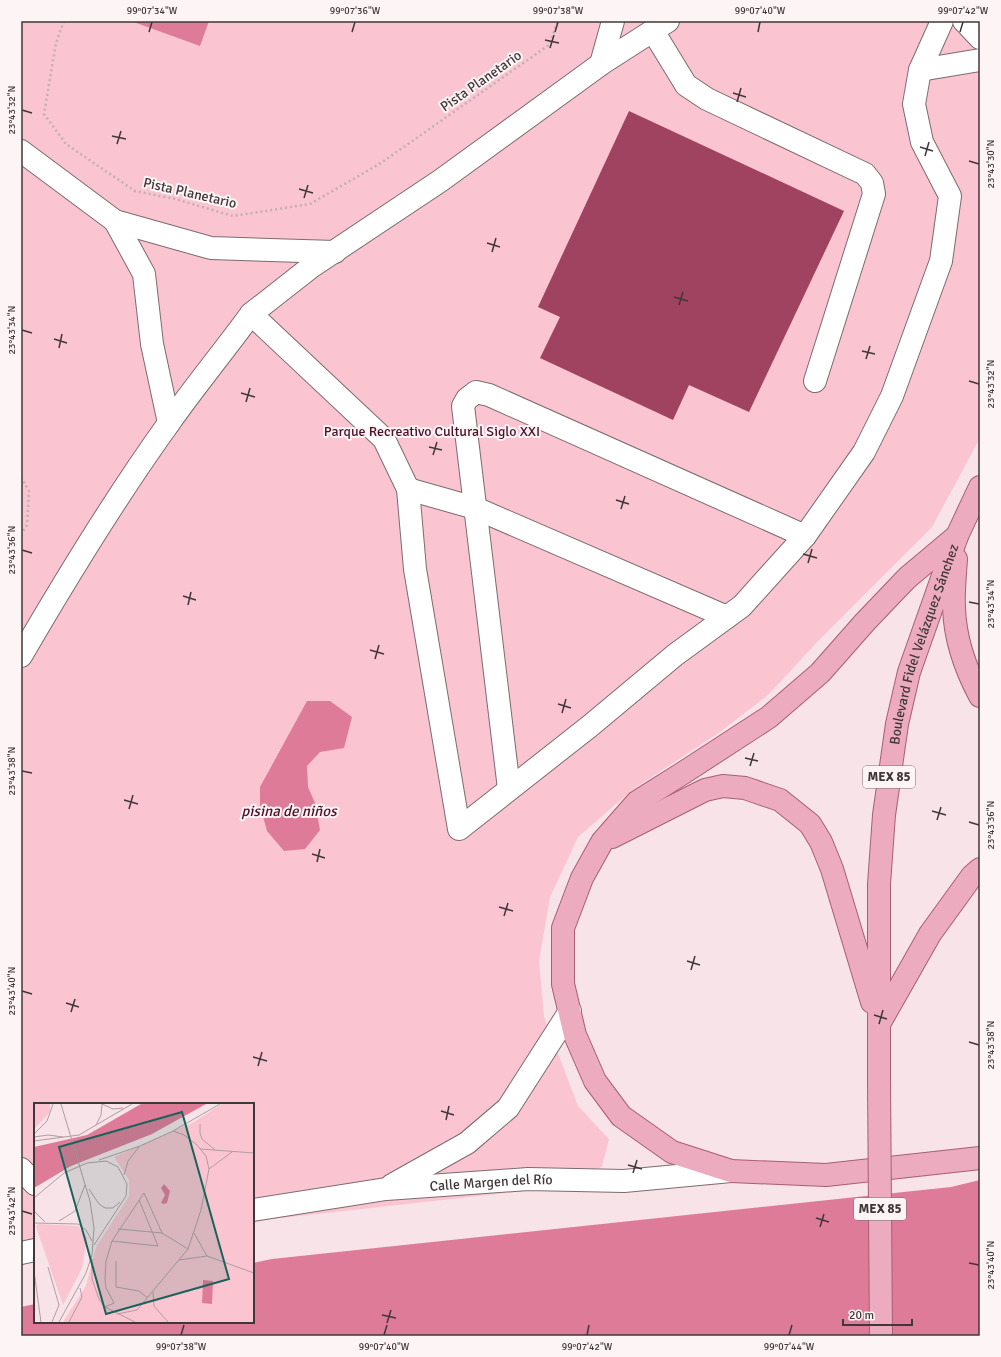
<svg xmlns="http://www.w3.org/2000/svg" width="1001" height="1357" font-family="Signika,sans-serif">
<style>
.green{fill:#fbc4d1}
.water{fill:#de7b98}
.building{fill:#9f4361}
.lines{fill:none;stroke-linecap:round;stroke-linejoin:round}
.minor-casing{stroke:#7c6b6f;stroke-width:24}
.major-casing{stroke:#a85e74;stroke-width:24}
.path{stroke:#c0afb3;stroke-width:2.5;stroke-dasharray:2 3;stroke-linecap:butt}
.minor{stroke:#fff;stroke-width:22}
.major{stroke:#edabbf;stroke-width:22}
.major-bridge-casing{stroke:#a85e74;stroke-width:24;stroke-linecap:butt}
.major-bridge{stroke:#edabbf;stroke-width:22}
.ticks{fill:none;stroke:#3f3739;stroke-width:1.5}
.labels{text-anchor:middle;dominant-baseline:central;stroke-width:4;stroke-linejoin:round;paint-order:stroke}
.shield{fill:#fdf4f6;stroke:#787072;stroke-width:1}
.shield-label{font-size:13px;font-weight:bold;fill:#3f3739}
.street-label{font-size:14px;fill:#3f3739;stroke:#fdf4f6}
.park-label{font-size:14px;fill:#4d0f27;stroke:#fdf4f6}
.water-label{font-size:15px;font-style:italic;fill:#4e1028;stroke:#fdf4f6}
.inset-road{fill:none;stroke:#ae9ea2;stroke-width:1}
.view{fill:#196359;fill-opacity:0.15;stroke:#196359;stroke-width:2}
.inset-edge{fill:none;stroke:#3f3739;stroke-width:2}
.neatline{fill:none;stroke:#3f3739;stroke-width:1.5}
.ticks-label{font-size:10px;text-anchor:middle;fill:#3f3739}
</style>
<rect width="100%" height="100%" fill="#f8e3e8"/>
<path class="green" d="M21,21H980V438L932,527L817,642L768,695L720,732L632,790L578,837L550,897L539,961L544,1017L578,1106L609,1139L602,1166L577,1185L253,1221V1104H35V1245L21,1247Z"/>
<g class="water">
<path d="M131,21H209L200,46Z"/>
<path d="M307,701H330L352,717L344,748L320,752L307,766L308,787L315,803L320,830L305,849L284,851L267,831L260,805V787Z"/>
<path d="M980,1180V1336H21V1307L35,1304V1322H253V1263L272,1259L951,1187Z"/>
</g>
<path class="building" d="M629,111L844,211L749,412L689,385L673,420L540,358L560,317L538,307Z"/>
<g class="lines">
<g class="minor-casing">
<g id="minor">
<path d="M668,21L601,64L440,181L311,267L251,314L384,439L408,489L415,569L459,829L590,726L675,655L742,606L805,536L864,452L892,396L941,261L950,196L922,142L914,104L920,70L980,60"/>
<path d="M964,21L980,38"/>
<path d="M653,31L686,85L707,99L865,174L872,183L874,194L815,381"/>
<path d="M601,64L613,21"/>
<path d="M920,70L942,21"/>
<path d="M21,151L115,221L211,248L335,252"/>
<path d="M115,221L144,274L152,344L169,423"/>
<path d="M408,489L475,508L727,617"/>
<path d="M21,656C67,577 115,498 169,423C195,386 224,351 251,314"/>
<path d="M509,789L463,406L467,399L476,392L489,395L805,536"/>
<path d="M21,1169L35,1184"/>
<path d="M392,1185L467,1143L508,1108L570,1011"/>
<path id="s1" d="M253,1210L386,1189L528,1179L624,1181L731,1171"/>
<path d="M21,1253L35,1250"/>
</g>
</g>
<g class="major-casing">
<g id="major">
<path d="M957,536L907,578L865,622L820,673L769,717L683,773L637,802L602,842L582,878L563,928V984L575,1035L595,1081L621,1116L672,1152L731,1171L826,1175L980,1158"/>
<path d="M956,559C955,575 953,592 954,608C955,638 966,670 980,696"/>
<path d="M612,837L705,790L723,786L745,788L780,800L810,824L821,842L832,869L872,1002"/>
<path d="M879,1024L930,934L972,876L980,869"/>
<path id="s2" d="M879,1081V884L884,815L897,724L909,672L957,536L980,487"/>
</g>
</g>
<g class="path">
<path d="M64,21L56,43L44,114L66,144L135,191L175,199L233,216L310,204L381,163L549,45L558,21"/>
<path d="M21,477L29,491L27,525L21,534"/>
</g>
<use href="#minor" class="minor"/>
<use href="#major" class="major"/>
<g class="major-bridge-casing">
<path id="major-bridge" d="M879,1081L881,1336"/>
</g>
<use href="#major-bridge" class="major-bridge"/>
</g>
<path class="ticks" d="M149,32L152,22M352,32L355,22M555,32L558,22M758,32L760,22M960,32L963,22M545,40L559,43M550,48L554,35M733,93L746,97M737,102L741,88M22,110L32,113M112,136L126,139M117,144L121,131M920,147L933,151M925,156L929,142M969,161L979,164M299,189L313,193M304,198L308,185M487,243L500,247M492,252L496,238M674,297L688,301M679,305L683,292M22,330L32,333M54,339L67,343M59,348L62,334M862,351L875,354M866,359L870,346M969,381L979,384M241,393L255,397M246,402L250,388M429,447L442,450M433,455L437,442M616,500L629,504M621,509L625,496M22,550L32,553M803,554L817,558M808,563L812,549M183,596L196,600M969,602L979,604M188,605L191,592M370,650L384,654M375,659L379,645M558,704L571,708M562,713L566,699M745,758L758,761M750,766L754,753M22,771L32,773M124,800L138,804M129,809L133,795M932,811L946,815M937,820L941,807M969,822L979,825M312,854L325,858M317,862L320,849M499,907L513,911M504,916L508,903M687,961L700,965M691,970L695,956M22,991L32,994M66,1003L79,1007M71,1012L75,999M874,1015L887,1019M879,1024L883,1010M969,1042L979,1045M253,1057L267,1061M258,1066L262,1052M441,1111L454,1115M446,1120L449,1106M628,1165L642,1169M633,1173L637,1160M22,1211L32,1214M816,1218L829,1222M820,1227L824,1214M969,1263L979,1265M382,1315L396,1318M387,1323L391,1310M181,1335L184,1325M384,1335L387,1325M587,1335L589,1325M789,1335L792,1325"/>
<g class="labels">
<g class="shield">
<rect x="863" y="766" width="52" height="22" rx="3"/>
<rect x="854" y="1198" width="52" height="22" rx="3"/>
</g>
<g class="shield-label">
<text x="889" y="777">MEX 85</text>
<text x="880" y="1209">MEX 85</text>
</g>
<g class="street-label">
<text transform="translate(481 81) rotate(-35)">Pista Planetario</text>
<text transform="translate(190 193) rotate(13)">Pista Planetario</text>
<text stroke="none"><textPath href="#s2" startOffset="442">Boulevard Fidel Velázquez Sánchez</textPath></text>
<text stroke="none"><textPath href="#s1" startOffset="240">Calle Margen del Río</textPath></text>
</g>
<g class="park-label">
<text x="432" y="431">Parque Recreativo Cultural Siglo XXI</text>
</g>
<g class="water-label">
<text x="289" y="811">pisina de niños</text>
</g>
</g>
<g transform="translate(34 1103)">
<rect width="220" height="220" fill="#f8e3e8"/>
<path d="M0,1H16V9L0,26ZM188,1H220V219H29L52,183L62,144L95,93V77L80,54L158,20ZM4,121L44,123L53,135L48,165L29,202L2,124Z" fill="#fbc4d1"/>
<path d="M107,1H172L118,31L37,63L0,85V44L53,32ZM130,81L136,88L133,100L130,101L127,100L131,92L127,85ZM169,177L179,178L178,201L168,200Z" fill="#de7b98"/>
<path class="inset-road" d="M68,1L79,6L89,5M166,21V30L168,36L181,47M62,22L67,12L68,1M139,28L150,32L163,42L172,53L175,66L167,107L154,146M0,31L13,18L19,1M0,34L14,32L29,34M0,38L45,32L98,1M166,46L220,50M65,57L106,43L139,28L186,1M175,66L198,49M90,72L94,58L105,44M55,86L65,101L71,105H79L86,99M0,95L30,70L53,60L72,58L84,64L93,81L92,93L60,142M0,108L11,119M25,118L41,108L51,82M0,120L44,121L52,127L58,138M84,126L128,130M160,130L173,153M78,138L124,143L105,97M58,156V176L65,196L71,204L101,219M145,157L173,153L220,170M82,158V184L105,188L114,195M14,164L25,202L18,219M0,168L7,219M119,189L120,203L134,219M71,204L80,200L72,185L71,177L72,158L78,138L110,90L128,130L154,146L103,207L83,211M25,219L52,170L58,152L60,125L56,98L27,1M35,219L48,194L46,185"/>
<path class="view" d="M148,9L195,176L72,211L25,44Z"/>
<rect width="220" height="220" class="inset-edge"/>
</g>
<rect width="1001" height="1357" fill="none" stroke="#fdf4f6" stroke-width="44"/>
<path d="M843 1319v6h69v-6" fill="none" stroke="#3f3739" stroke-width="2"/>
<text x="849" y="1319" font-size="12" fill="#3f3739" stroke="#fdf4f6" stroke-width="3" paint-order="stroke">20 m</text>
<rect x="22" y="22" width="957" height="1313" class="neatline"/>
<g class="ticks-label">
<text x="152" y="14">99°07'34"W</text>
<text x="355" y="14">99°07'36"W</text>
<text x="558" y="14">99°07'38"W</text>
<text x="760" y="14">99°07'40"W</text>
<text x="963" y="14">99°07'42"W</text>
<text transform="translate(11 110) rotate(-90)" y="4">23°43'32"N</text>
<text transform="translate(990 164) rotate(-90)" y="4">23°43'30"N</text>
<text transform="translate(11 330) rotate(-90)" y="4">23°43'34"N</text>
<text transform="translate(990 384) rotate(-90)" y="4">23°43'32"N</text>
<text transform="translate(11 550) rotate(-90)" y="4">23°43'36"N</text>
<text transform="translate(990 604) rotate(-90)" y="4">23°43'34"N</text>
<text transform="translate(11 771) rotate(-90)" y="4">23°43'38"N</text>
<text transform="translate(990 825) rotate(-90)" y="4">23°43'36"N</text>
<text transform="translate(11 991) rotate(-90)" y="4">23°43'40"N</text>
<text transform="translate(990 1045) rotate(-90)" y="4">23°43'38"N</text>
<text transform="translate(11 1211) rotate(-90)" y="4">23°43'42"N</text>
<text transform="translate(990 1265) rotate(-90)" y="4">23°43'40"N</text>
<text x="181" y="1350">99°07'38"W</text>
<text x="384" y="1350">99°07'40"W</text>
<text x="587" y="1350">99°07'42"W</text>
<text x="789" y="1350">99°07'44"W</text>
</g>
</svg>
